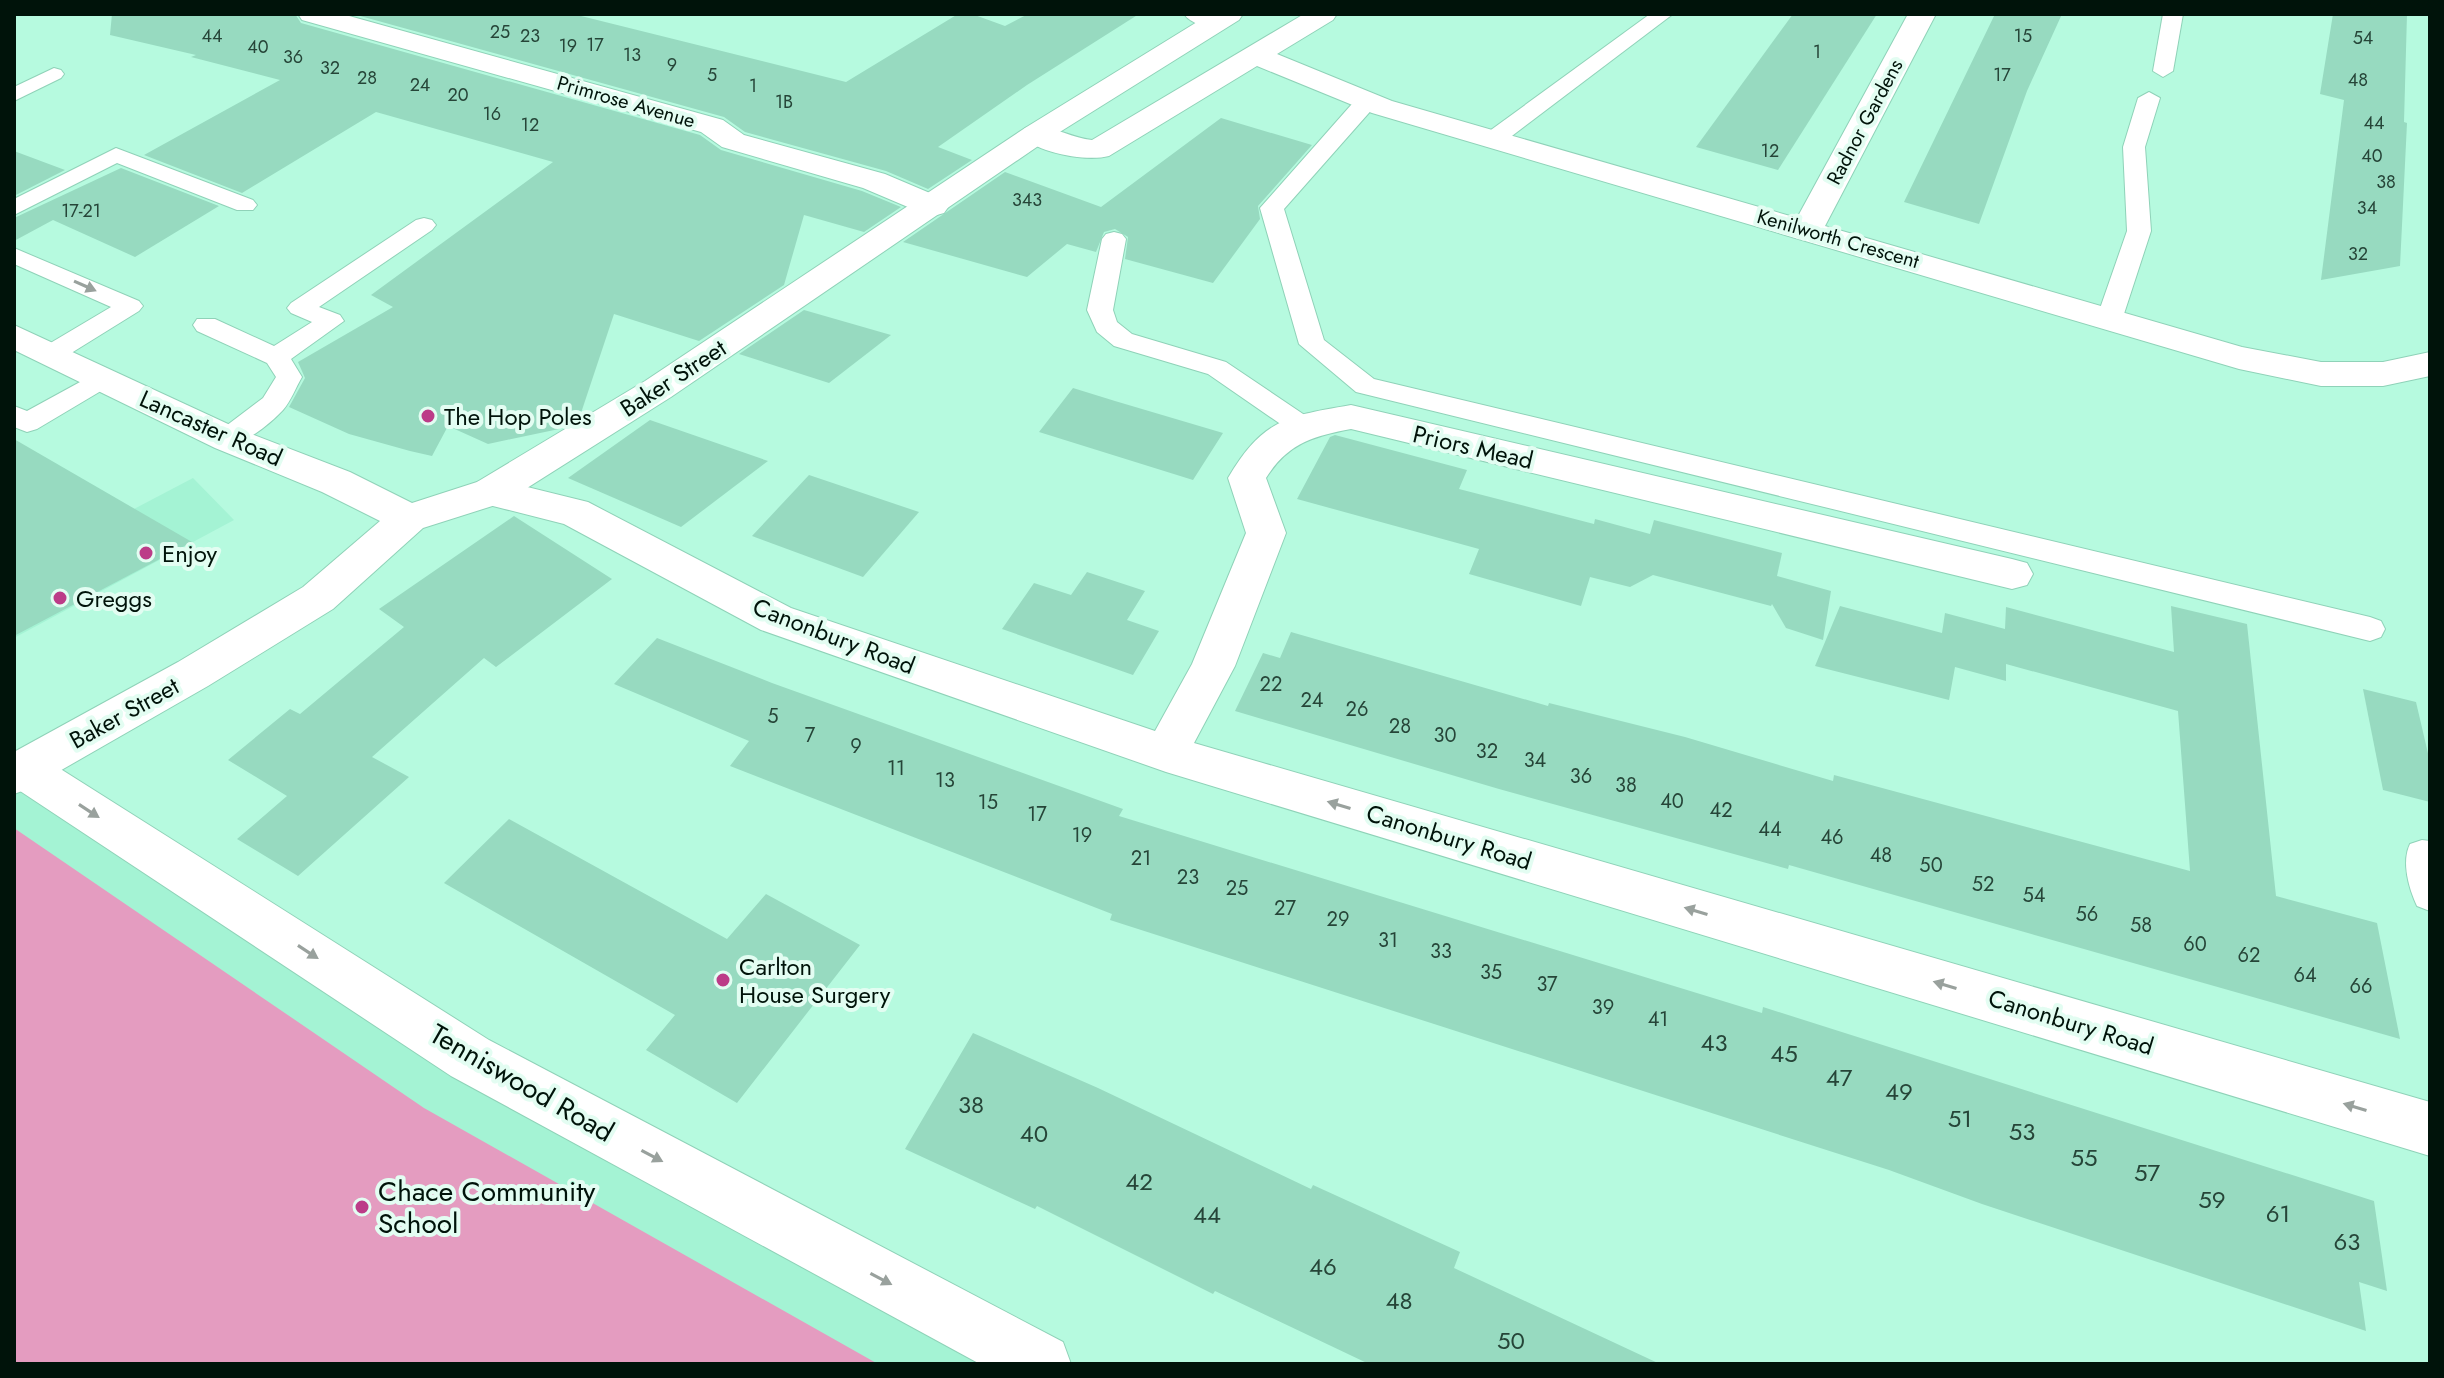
<svg xmlns="http://www.w3.org/2000/svg" width="2444" height="1378" font-family="Jost,sans-serif">
<style>
.built{fill:#a4f3d4}
.green{fill:#e49cc0}
.building{fill:#97dac0}
.lines{fill:none;stroke-linecap:round;stroke-linejoin:round}
.service-casing{stroke:#8fd2b8;stroke-width:2}
.minor-casing{stroke:#8fd2b8;stroke-width:2}
.tertiary-casing{stroke:#8fd2b8;stroke-width:2}
.service{fill:#fff;fill-rule:evenodd}
.minor{fill:#fff;fill-rule:evenodd}
.tertiary{fill:#fff;fill-rule:evenodd}
.oneway{fill:#99a19d}
.poi-dot{fill:#bc3c88;stroke:#e3fdf2;stroke-width:3}
.labels{text-anchor:middle;dominant-baseline:central;stroke-width:8;stroke-linejoin:round;paint-order:stroke}
.far-number-label{font-size:18px;fill:#264538}
.far-street-label{font-size:20px;fill:#00130a;stroke:#e3fdf2}
.number-label{font-size:20px;fill:#264538}
.street-label{font-size:24px;fill:#00130a;stroke:#e3fdf2}
.poi-label{font-size:24px;fill:#00130a;stroke:#e3fdf2;text-anchor:start}
.near-number-label{font-size:24px;fill:#264538}
.near-street-label{font-size:28px;fill:#00130a;stroke:#e3fdf2}
.near-poi-label{font-size:28px;fill:#00130a;stroke:#e3fdf2;text-anchor:start}
</style>
<rect width="100%" height="100%" fill="#b6fadf"/>
<g class="built">
<path d="M193,478L234,520L14,638V572Z"/>
<path d="M16,789L442,1049L977,1364H14Z"/>
</g>
<path class="green" d="M14,828L424,1108L878,1364H14Z"/>
<g class="building">
<path d="M112,14H295L301,23L700,135L721,150L862,191L901,207L864,232L804,215L784,285L699,341L614,314L580,416L559,429L488,444L448,426L432,456L410,451L349,434L289,407L305,378L298,362L393,307L371,295L553,162L376,112L242,193L144,155L280,80L191,57L196,55L110,35Z"/>
<path d="M353,14H573L846,82L958,14H972L1005,26L1028,14H1139L1027,85L938,147L972,160L928,189L886,171L745,132L724,117Z"/>
<path d="M1793,14H1877L1778,170L1696,147Z"/>
<path d="M1995,14H2062L2027,91L1979,224L1904,202Z"/>
<path d="M2333,14H2407L2404,122L2407,123L2400,266L2321,280L2344,100L2320,94Z"/>
<path d="M1221,118L1312,145L1258,206L1260,219L1213,283L1125,259L1128,237L1115,229L1104,232L1096,252L1067,244L1027,277L903,242L1005,172L1101,207Z"/>
<path d="M14,151L65,170L14,196Z"/>
<path d="M121,168L219,206L135,257L53,220L14,241V218Z"/>
<path d="M804,310L891,335L829,383L739,354Z"/>
<path d="M1073,388L1115,401L1223,433L1193,480L1039,432Z"/>
<path d="M650,420L768,461L681,527L568,478Z"/>
<path d="M1335,435L1467,470L1459,489L1594,524L1595,519L1650,534L1654,520L1782,553L1777,576L1831,591L1823,640L1786,628L1772,604L1771,606L1653,575L1630,587L1590,577L1581,606L1469,574L1479,549L1297,499L1330,437Z"/>
<path d="M14,439L192,542L14,636Z"/>
<path d="M809,475L919,512L863,577L752,536Z"/>
<path d="M514,516L612,579L496,667L484,658L372,757L409,777L298,876L237,839L287,796L228,760L290,709L300,714L404,627L379,609Z"/>
<path d="M1087,572L1145,591L1127,620L1159,631L1133,675L1002,629L1034,583L1071,595Z"/>
<path d="M1840,606L1942,633L1945,613L2005,629L2006,607L2174,652L2171,606L2247,624L2276,896L2377,923L2400,1039L1789,865L1788,869L1499,789L1235,711L1263,653L1280,658L1291,632L1548,706L1549,703L1685,737L1833,781L1834,775L2190,871L2178,711L2006,664V681L1955,667L1949,700L1815,666Z"/>
<path d="M657,638L772,683L1123,809L1119,816L1762,1013L1763,1007L2374,1201L2387,1291L2359,1282L2366,1331L1982,1204L1889,1170L1110,920L1112,914L730,766L749,741L614,684Z"/>
<path d="M2363,689L2416,702L2430,762V802L2383,790Z"/>
<path d="M509,819L727,939L766,894L860,945L737,1103L646,1050L675,1015L444,883Z"/>
<path d="M973,1033L1098,1088L1311,1189L1313,1185L1460,1252L1454,1268L1660,1364H1369L1215,1291L1213,1294L1037,1206L1035,1209L905,1149Z"/>
</g>
<g class="lines">
<g class="service-casing">
<g id="service">
<path d="M1650,14H1673L1500,145H1484L1481,140L1484,135Z"/>
<path d="M2163,14H2183L2173,71L2163,77L2153,71Z"/>
<path d="M54,68L61,70L64,74L61,78L14,101V87Z"/>
<path d="M2149,92L2160,98L2145,147L2151,231L2122,320L2118,326H2100L2096,320L2127,231L2123,147L2138,98Z"/>
<path d="M1367,95L1378,101L1375,106L1284,209L1324,340L1374,379L2370,617L2381,621L2385,629L2381,637L2370,641L1356,392L1299,344L1260,208L1359,96Z"/>
<path d="M116,148L253,200L257,205L253,210H237L117,163L14,215V199Z"/>
<path d="M424,218L432,220L436,225L432,230L319,307L340,315L344,321L291,359L302,377C296,387 291,401 283,410C269,425 237,451 218,446L214,439L218,432L263,398L276,377L267,363L197,331L193,325L197,319H215L274,346L312,322L291,313L287,308L291,303L416,220Z"/>
<path d="M1114,232L1122,234L1126,239L1113,310L1117,322L1132,334L1226,362L1312,420L1316,426L1312,432L1302,435L1292,432L1208,374L1114,346L1097,332L1087,310L1102,239L1106,234Z"/>
<path d="M14,248L139,301L143,306L139,311L60,360L51,362L42,360L38,354L42,348L111,307L14,264Z"/>
<path d="M102,370L111,373L115,379L111,385L37,429L27,432L14,427V406L27,411Z"/>
<path d="M2422,840L2430,841V911L2417,906C2409,889 2401,862 2410,844Z"/>
</g>
</g>
<g class="minor-casing">
<g id="minor">
<path d="M298,14H342L723,120L744,135L885,174L944,199L949,206L944,213L933,216L922,213L863,188L722,147L701,132L302,20Z"/>
<path d="M1184,14H1227L1232,20L1228,26C1215,29 1192,26 1184,14Z"/>
<path d="M1304,14H1337L1333,20L1277,54L1392,101L1797,218L1908,14H1936L1825,226L2242,347L2321,362H2383L2430,352V376L2383,386H2321L2239,369L1372,113L1257,66L1109,156C1087,162 1034,153 1021,134L1025,128C1048,122 1070,138 1092,140Z"/>
<path d="M1351,405L2012,559L2027,563L2033,574L2027,585L2012,589L1351,429C1313,436 1287,444 1266,478L1286,533L1235,666L1194,743L2430,1102V1156L1166,772L761,630L564,524L477,502L471,492L477,482L491,478L588,502L791,608L1155,731L1192,664L1246,533L1228,478C1263,419 1287,416 1351,405Z"/>
<path d="M24,750L40,756L489,1040L1063,1342L1071,1364H980L451,1076L14,787V753Z"/>
</g>
</g>
<g class="tertiary-casing">
<path id="tertiary" d="M1210,14H1243L1239,20L1047,140L671,397L505,502L423,528L333,609L208,686L30,788L14,794V752L178,662L303,587L380,521L322,492L215,448L14,350V325L241,430L350,472L412,503L477,482L645,381L1025,128Z"/>
</g>
<use href="#service" class="service"/>
<use href="#minor" class="minor"/>
<use href="#tertiary" class="tertiary"/>
</g>
<defs><path id="oneway-solid" d="M-6-.8H1V-3.2L6.5 0L1 3.2V.8H-6Z" transform="scale(2)"/></defs>
<g class="oneway">
<use href="#oneway-solid" transform="translate(85 286) rotate(24)"/>
<use href="#oneway-solid" transform="translate(1339 805) rotate(-163)"/>
<use href="#oneway-solid" transform="translate(89 811) rotate(33)"/>
<use href="#oneway-solid" transform="translate(1696 911) rotate(-163)"/>
<use href="#oneway-solid" transform="translate(308 952) rotate(33)"/>
<use href="#oneway-solid" transform="translate(1945 985) rotate(-163)"/>
<use href="#oneway-solid" transform="translate(2355 1107) rotate(-163)"/>
<use href="#oneway-solid" transform="translate(652 1156) rotate(28)"/>
<use href="#oneway-solid" transform="translate(881 1279) rotate(28)"/>
</g>
<g class="poi-dot">
<circle cx="428" cy="416" r="8"/>
<circle cx="146" cy="553" r="8"/>
<circle cx="60" cy="598" r="8"/>
<circle cx="723" cy="980" r="8"/>
<circle cx="362" cy="1207" r="8"/>
</g>
<g class="labels">
<g class="far-number-label">
<text x="500" y="32">25</text>
<text x="212" y="36">44</text>
<text x="530" y="36">23</text>
<text x="2023" y="36">15</text>
<text x="2363" y="38">54</text>
<text x="595" y="45">17</text>
<text x="568" y="46">19</text>
<text x="258" y="47">40</text>
<text x="1817" y="52">1</text>
<text x="632" y="55">13</text>
<text x="293" y="57">36</text>
<text x="672" y="65">9</text>
<text x="330" y="68">32</text>
<text x="712" y="75">5</text>
<text x="2002" y="75">17</text>
<text x="367" y="78">28</text>
<text x="2358" y="80">48</text>
<text x="420" y="85">24</text>
<text x="753" y="86">1</text>
<text x="458" y="95">20</text>
<text x="784" y="102">1B</text>
<text x="492" y="114">16</text>
<text x="2374" y="123">44</text>
<text x="530" y="125">12</text>
<text x="1770" y="151">12</text>
<text x="2372" y="156">40</text>
<text x="2386" y="182">38</text>
<text x="1027" y="200">343</text>
<text x="2367" y="208">34</text>
<text x="81" y="211">17-21</text>
<text x="2358" y="254">32</text>
</g>
<g class="far-street-label">
<text transform="translate(626 102) rotate(16)">Primrose Avenue</text>
<text transform="translate(1865 122) rotate(-62)">Radnor Gardens</text>
<text transform="translate(1838 239) rotate(16)">Kenilworth Crescent</text>
</g>
<g class="number-label">
<text x="1271" y="684">22</text>
<text x="1312" y="700">24</text>
<text x="1357" y="709">26</text>
<text x="773" y="716">5</text>
<text x="1400" y="726">28</text>
<text x="810" y="735">7</text>
<text x="1445" y="735">30</text>
<text x="856" y="746">9</text>
<text x="1487" y="751">32</text>
<text x="1535" y="760">34</text>
<text x="896" y="768">11</text>
<text x="1581" y="776">36</text>
<text x="945" y="780">13</text>
<text x="1626" y="785">38</text>
<text x="1672" y="801">40</text>
<text x="988" y="802">15</text>
<text x="1721" y="810">42</text>
<text x="1037" y="814">17</text>
<text x="1770" y="829">44</text>
<text x="1082" y="835">19</text>
<text x="1832" y="837">46</text>
<text x="1881" y="855">48</text>
<text x="1141" y="858">21</text>
<text x="1931" y="865">50</text>
<text x="1188" y="877">23</text>
<text x="1983" y="884">52</text>
<text x="1237" y="888">25</text>
<text x="2034" y="895">54</text>
<text x="1285" y="908">27</text>
<text x="2087" y="914">56</text>
<text x="1338" y="919">29</text>
<text x="2141" y="925">58</text>
<text x="1388" y="940">31</text>
<text x="2195" y="944">60</text>
<text x="1441" y="951">33</text>
<text x="2249" y="955">62</text>
<text x="1491" y="972">35</text>
<text x="2305" y="975">64</text>
<text x="1547" y="984">37</text>
<text x="2361" y="986">66</text>
<text x="1603" y="1007">39</text>
<text x="1658" y="1019">41</text>
</g>
<g class="street-label">
<text transform="translate(673 378) rotate(-33)">Baker Street</text>
<text transform="translate(211 428) rotate(24)">Lancaster Road</text>
<text transform="translate(1473 447) rotate(13)">Priors Mead</text>
<text transform="translate(834 636) rotate(21)">Canonbury Road</text>
<text transform="translate(124 713) rotate(-29)">Baker Street</text>
<text transform="translate(1449 837) rotate(17)">Canonbury Road</text>
<text transform="translate(2071 1022) rotate(17)">Canonbury Road</text>
</g>
<g class="poi-label">
<text x="444" y="416">The Hop Poles</text>
<text x="162" y="553">Enjoy</text>
<text x="76" y="598">Greggs</text>
<text x="739" y="966">Carlton<tspan x="739" dy="28">House Surgery</tspan></text>
</g>
<g class="near-number-label">
<text x="1714" y="1042">43</text>
<text x="1784" y="1053">45</text>
<text x="1839" y="1077">47</text>
<text x="1899" y="1091">49</text>
<text x="971" y="1104">38</text>
<text x="1960" y="1118">51</text>
<text x="2022" y="1131">53</text>
<text x="1034" y="1133">40</text>
<text x="2084" y="1157">55</text>
<text x="2147" y="1172">57</text>
<text x="1139" y="1181">42</text>
<text x="2212" y="1199">59</text>
<text x="2278" y="1213">61</text>
<text x="1207" y="1214">44</text>
<text x="2347" y="1241">63</text>
<text x="1323" y="1266">46</text>
<text x="1399" y="1300">48</text>
<text x="1511" y="1340">50</text>
</g>
<g class="near-street-label">
<text transform="translate(522 1083) rotate(30)">Tenniswood Road</text>
</g>
<g class="near-poi-label">
<text x="378" y="1191">Chace Community<tspan x="378" dy="32">School</tspan></text>
</g>
</g>
<rect width="2444" height="1378" fill="none" stroke="#00130a" stroke-width="32"/>
</svg>
